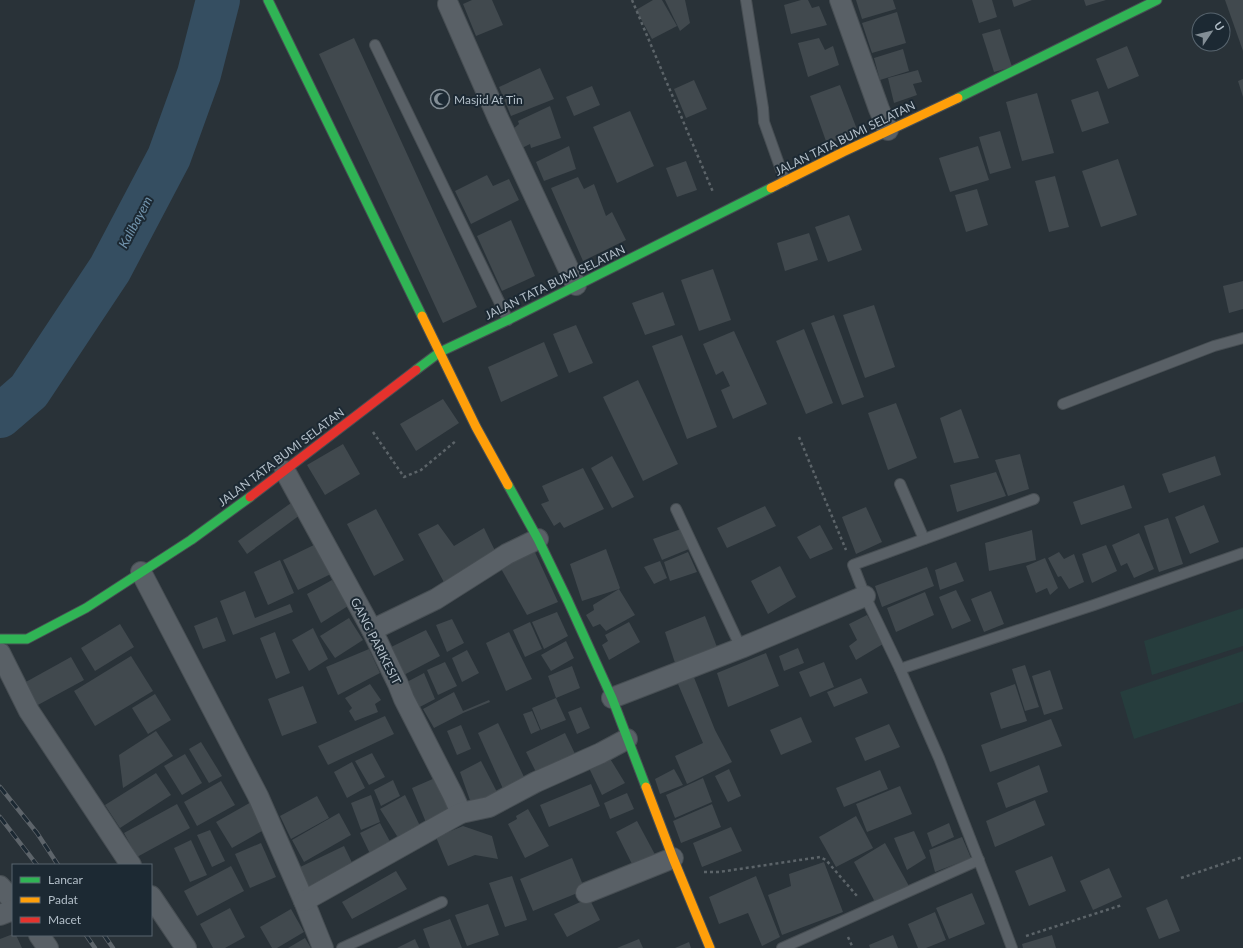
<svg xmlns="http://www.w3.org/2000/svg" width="1243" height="948" font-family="Lato,sans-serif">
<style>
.green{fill:#263d3d}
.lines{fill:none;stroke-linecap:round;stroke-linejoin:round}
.river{stroke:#354e61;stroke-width:44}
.building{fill:#41494e}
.lane-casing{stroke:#474e53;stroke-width:12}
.street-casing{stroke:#474e53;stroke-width:22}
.fast-casing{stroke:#474e53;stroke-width:11}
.slow-casing{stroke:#474e53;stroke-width:11}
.jam-casing{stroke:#474e53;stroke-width:11}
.path{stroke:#5c6469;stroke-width:2.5;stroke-dasharray:3 3;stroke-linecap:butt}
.lane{stroke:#596066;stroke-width:10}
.street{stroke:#596066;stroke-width:20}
.fast{stroke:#30b455;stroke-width:9}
.slow{stroke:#ff9f0a;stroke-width:9}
.jam{stroke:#e5322d;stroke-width:9}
.rail-casing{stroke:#5d646a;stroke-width:4.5}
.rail{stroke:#1c2933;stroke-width:3;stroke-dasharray:9;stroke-linecap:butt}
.labels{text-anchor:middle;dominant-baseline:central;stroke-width:4;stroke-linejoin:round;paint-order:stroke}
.poi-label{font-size:12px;fill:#b3bfc9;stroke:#1c2933;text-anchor:start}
.street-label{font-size:12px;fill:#b3bfc9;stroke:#1c2933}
.water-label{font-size:13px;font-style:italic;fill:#7294ad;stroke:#1c2933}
</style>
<rect width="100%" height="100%" fill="#293238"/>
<g class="green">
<path d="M1243,608V646L1152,675L1144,641Z"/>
<path d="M1243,651V702L1134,739L1120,692Z"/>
</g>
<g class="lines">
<path class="river" d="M0,416L29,391L110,269L169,157L199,74L218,0"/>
</g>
<g class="building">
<path d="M472,0H492L503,25L476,36L463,4Z"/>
<path d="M653,0H662L677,26L652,39L636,10Z"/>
<path d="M665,0H685L690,23L680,31Z"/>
<path d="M801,0H808L812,8L819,6L827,25L791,34L784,5Z"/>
<path d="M856,0H893L896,9L862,19Z"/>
<path d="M972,0H992L997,17L979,23Z"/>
<path d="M1012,0H1032L1014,7Z"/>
<path d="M1084,0H1106L1086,6Z"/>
<path d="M1225,0H1243V51Z"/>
<path d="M897,12L906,43L872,53L862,23Z"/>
<path d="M1000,29L1012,67L994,72L982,34Z"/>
<path d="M354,38L477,307L443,323L319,54Z"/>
<path d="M819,38L825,50L833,46L839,65L808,77L798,43Z"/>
<path d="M1127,46L1139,76L1108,89L1096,59Z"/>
<path d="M903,49L909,71L880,80L874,58Z"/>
<path d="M540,68L554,99L511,116L499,87Z"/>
<path d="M918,70L922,82L913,84L917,95L894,103L888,78Z"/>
<path d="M1243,79V97L1238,81Z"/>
<path d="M694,80L707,109L686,118L674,89Z"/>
<path d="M840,85L858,132L827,144L810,96Z"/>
<path d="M592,86L600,105L574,116L566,97Z"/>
<path d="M1098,91L1109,123L1082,132L1071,100Z"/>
<path d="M1037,93L1054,153L1022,161L1006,102Z"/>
<path d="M550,106L561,138L531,148L530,144L520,149L513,129L519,124L518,121Z"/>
<path d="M630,111L654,166L617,183L593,127Z"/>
<path d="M1000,131L1011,168L990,174L979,137Z"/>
<path d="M569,146L576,169L544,181L536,162Z"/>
<path d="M978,146L989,180L950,192L939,158Z"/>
<path d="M1118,159L1137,215L1101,227L1082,171Z"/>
<path d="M686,161L697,190L677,197L666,168Z"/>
<path d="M487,175L493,186L509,179L519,200L471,224L455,191Z"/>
<path d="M1055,176L1069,227L1049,232L1035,181Z"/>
<path d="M578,177L584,189L594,184L606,216L612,212L626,240L583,261L551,188Z"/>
<path d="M977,189L988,225L966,232L955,195Z"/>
<path d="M849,215L862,250L828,262L815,227Z"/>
<path d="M511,220L535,276L502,291L477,236Z"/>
<path d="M809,233L818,260L785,271L777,243Z"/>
<path d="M713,269L731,320L699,331L681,280Z"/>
<path d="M1243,281V309L1229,313L1223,286Z"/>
<path d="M663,292L675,325L645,335L632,303Z"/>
<path d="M874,305L895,367L865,378L843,315Z"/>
<path d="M834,315L864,397L842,405L811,323Z"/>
<path d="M576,325L593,363L569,373L553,334Z"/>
<path d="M804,329L833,403L806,414L776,341Z"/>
<path d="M734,331L767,404L733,419L721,390L730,386L723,371L716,375L703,344Z"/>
<path d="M682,335L717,427L687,439L652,346Z"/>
<path d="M544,342L558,376L501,402L488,367Z"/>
<path d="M638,380L678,464L643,481L603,397Z"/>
<path d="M443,399L459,423L416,451L400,424Z"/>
<path d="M896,403L917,458L888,470L868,413Z"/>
<path d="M961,409L979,458L954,463L940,418Z"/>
<path d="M343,444L360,474L325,495L307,465Z"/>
<path d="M1020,454L1029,489L1008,496L995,460Z"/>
<path d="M612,456L634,497L612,508L591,468Z"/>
<path d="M1215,456L1221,475L1169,493L1162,474Z"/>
<path d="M583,468L604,509L564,528L560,522L554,526L541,504L549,501L542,486Z"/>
<path d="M996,472L1006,496L957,512L950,485Z"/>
<path d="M1124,485L1132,508L1081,525L1073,502Z"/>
<path d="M291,503L300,515L247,554L238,541Z"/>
<path d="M1204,505L1219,542L1190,554L1175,517Z"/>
<path d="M765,506L776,526L727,548L717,528Z"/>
<path d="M866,507L882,542L856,554L842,517Z"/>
<path d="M376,509L404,560L374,576L347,524Z"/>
<path d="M1168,518L1183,564L1159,572L1144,526Z"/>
<path d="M438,524L454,546L484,528L498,557L446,586L418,534Z"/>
<path d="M820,525L833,549L810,559L797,537Z"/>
<path d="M681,529L689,549L662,560L653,539Z"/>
<path d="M1032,530L1036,560L989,571L985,543Z"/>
<path d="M1139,533L1154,569L1134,578L1127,563L1121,566L1112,545Z"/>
<path d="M318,543L333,573L298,590L283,560Z"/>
<path d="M1106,545L1117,571L1092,583L1082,554Z"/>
<path d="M533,548L558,602L527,615L499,565Z"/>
<path d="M606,549L620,588L619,589L635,615L606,631L600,624L593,627L586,615L594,610L593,605L619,589L582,601L570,564Z"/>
<path d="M688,552L697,572L670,581L664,562Z"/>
<path d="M1059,552L1064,559L1074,554L1084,582L1069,589L1061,576L1058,577L1048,558Z"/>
<path d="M1045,558L1058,588L1050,595L1047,588L1036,593L1026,566Z"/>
<path d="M280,560L294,593L268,605L254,572Z"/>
<path d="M660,561L667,578L654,584L644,567Z"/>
<path d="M956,562L964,581L940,590L935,570Z"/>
<path d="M780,566L796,597L768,614L751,581Z"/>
<path d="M927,567L934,586L882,607L875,586Z"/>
<path d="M332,580L348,606L321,623L307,594Z"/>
<path d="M956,590L971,621L952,629L939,597Z"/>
<path d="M245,591L255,618L290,604L293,612L233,635L220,601Z"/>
<path d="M991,591L1004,624L984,632L971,599Z"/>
<path d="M925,592L934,615L896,632L887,608Z"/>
<path d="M557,612L568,636L544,649L532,622Z"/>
<path d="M867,615L883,644L856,660L849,646L857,640L849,624Z"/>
<path d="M705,616L717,647L675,663L665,632Z"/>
<path d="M217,617L226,641L203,649L194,626Z"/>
<path d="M349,618L363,640L335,658L320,636Z"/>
<path d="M452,619L464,643L447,652L436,625Z"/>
<path d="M530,622L542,649L525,657L513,630Z"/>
<path d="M629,622L640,642L609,660L602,645L608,641L605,635Z"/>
<path d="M120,624L134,647L95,671L81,648Z"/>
<path d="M313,628L328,659L309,671L292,640Z"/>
<path d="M426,630L440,656L400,677L387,649Z"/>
<path d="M275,632L290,673L276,679L260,638Z"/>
<path d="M509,632L532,679L506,691L486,643Z"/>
<path d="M566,641L574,658L551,671L541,655Z"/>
<path d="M798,648L804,663L784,671L779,656Z"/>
<path d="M369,649L380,673L338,695L326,667Z"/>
<path d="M467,650L479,673L462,682L452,658Z"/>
<path d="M766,653L779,686L728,707L717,673Z"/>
<path d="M131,656L153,691L95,726L74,691Z"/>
<path d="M71,657L84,680L36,706L24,683Z"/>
<path d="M445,662L457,686L438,695L427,670Z"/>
<path d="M824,662L834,687L810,697L799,672Z"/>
<path d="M1025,665L1039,707L1025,711L1012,669Z"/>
<path d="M572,666L580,688L556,698L548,676Z"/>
<path d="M691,670L715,730L732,762L687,784L675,756L703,743L675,677Z"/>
<path d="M1050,670L1063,709L1044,715L1032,676Z"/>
<path d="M424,673L435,699L416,709L405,683Z"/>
<path d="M861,678L868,693L834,707L827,692Z"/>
<path d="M370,684L381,700L375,704L378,712L355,721L349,711L352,708L345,698Z"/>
<path d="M1015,684L1027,721L1001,729L990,693Z"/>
<path d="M303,686L317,723L282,736L268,699Z"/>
<path d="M454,692L463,711L489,700L490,702L463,713L434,728L423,709Z"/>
<path d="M155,694L171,720L148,734L132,708Z"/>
<path d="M556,698L566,720L541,730L532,708Z"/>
<path d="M581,707L590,728L577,734L568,712Z"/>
<path d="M532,711L540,730L531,734L523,714Z"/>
<path d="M385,716L394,734L328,765L318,746Z"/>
<path d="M801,717L812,742L781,755L770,730Z"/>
<path d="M1051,719L1062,746L990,772L981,745Z"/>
<path d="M498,723L526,781L504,791L478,733Z"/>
<path d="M889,724L900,747L865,761L855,738Z"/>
<path d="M461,725L471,749L457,755L447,731Z"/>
<path d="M156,731L173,756L123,788L119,755Z"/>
<path d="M565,733L577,758L539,778L526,752Z"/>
<path d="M201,742L222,776L209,783L189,749Z"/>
<path d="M372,753L385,777L369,785L355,761Z"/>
<path d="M185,754L202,783L182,795L164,766Z"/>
<path d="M609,757L625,783L602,795L589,768Z"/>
<path d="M481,761L498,794L472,806L460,772Z"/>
<path d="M352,762L365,788L347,798L334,772Z"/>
<path d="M1039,765L1048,792L1006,808L997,783Z"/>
<path d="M674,769L683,785L660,794L655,779Z"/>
<path d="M729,769L741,796L728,802L715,776Z"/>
<path d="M880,770L888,789L844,807L836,788Z"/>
<path d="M156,773L171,795L120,828L105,805Z"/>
<path d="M435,778L451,815L427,825L412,788Z"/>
<path d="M703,778L712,802L675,818L666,795Z"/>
<path d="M393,780L400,796L381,806L374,790Z"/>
<path d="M221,781L235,805L197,826L184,802Z"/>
<path d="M591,784L600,806L549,827L540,805Z"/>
<path d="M900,786L912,814L867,832L856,804Z"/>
<path d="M627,793L634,809L610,819L604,803Z"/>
<path d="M371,795L380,822L361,830L351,803Z"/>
<path d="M405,795L423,832L402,844L380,809Z"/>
<path d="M317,796L329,818L291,839L280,816Z"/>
<path d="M1035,800L1045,825L995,847L986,821Z"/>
<path d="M253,801L269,827L232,848L216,822Z"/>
<path d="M177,804L190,828L137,857L124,833Z"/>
<path d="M712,804L721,827L681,843L673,821Z"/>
<path d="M528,809L549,846L525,858L508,824L517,819L516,816Z"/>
<path d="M339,813L351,835L304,862L292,840Z"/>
<path d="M856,816L873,848L836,867L819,837Z"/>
<path d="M637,821L659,862L635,870L616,832Z"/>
<path d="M380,823L394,849L373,860L360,833Z"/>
<path d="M949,823L954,837L932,847L927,833Z"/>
<path d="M463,826L492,836L498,859L475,855L448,866L436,837Z"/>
<path d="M731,827L742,851L702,867L693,843Z"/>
<path d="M210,830L225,861L212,867L197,835Z"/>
<path d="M914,831L926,858L907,870L894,838Z"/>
<path d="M962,837L971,858L935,872L929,850Z"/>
<path d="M191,840L207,875L190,882L174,848Z"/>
<path d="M261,843L276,877L250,888L235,854Z"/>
<path d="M885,843L909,886L876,904L854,862Z"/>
<path d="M344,846L356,871L308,894L296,869Z"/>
<path d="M1052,856L1066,891L1029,906L1015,871Z"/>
<path d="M572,858L585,890L533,911L520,879Z"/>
<path d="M824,862L843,912L782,935L768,895L791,886L789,874Z"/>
<path d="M231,866L244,891L197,916L184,891Z"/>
<path d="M1109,868L1122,897L1093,910L1080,881Z"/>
<path d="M396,871L407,889L352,919L342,902Z"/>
<path d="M512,876L527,920L505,927L489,883Z"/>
<path d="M756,876L780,937L762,946L748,913L719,924L709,897Z"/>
<path d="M972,893L985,924L949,939L936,908Z"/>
<path d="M589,898L600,920L567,937L554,914Z"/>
<path d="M1167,899L1180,931L1159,939L1146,908Z"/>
<path d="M488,904L499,935L467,946L455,915Z"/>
<path d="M230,908L245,937L225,948H213L200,924Z"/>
<path d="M291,909L304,932L277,948H272L260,927Z"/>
<path d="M935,912L946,940L926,948H918L908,924Z"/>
<path d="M450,919L462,948H430L423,929Z"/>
<path d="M13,934V935H16L22,948H0V939Z"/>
<path d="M893,935L898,948H870L869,945Z"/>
<path d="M1052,935L1056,948H1023L1022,944Z"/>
<path d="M305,938L311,948H288Z"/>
<path d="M415,939L419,948H397Z"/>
<path d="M639,939L643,948H617Z"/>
<path d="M689,942L691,948H675Z"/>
</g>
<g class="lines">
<g class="lane-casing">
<g id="lane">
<path d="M746,0L763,108L764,122L785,181"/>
<path d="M375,45L508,320"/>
<path d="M1063,404L1214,346L1243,338"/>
<path d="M900,484L924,539"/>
<path d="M676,509L741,648"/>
<path d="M900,669L1094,605L1243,553"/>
<path d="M342,948L442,902"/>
<path d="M782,948L979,860"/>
<path d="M1012,948L993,897L939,758L900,669L865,596L853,565L1034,499"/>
</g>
</g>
<g class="street-casing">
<g id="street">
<path d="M840,0L879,109L888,130"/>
<path d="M448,4L498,118L576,285"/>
<path d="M285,471L372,630L398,684L404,699L453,795L461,813"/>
<path d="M141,572L258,796L304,901L323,948"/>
<path d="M372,630L436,599L507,554L538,539"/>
<path d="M0,653L29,711L131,865"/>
<path d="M612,698L741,648L865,596"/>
<path d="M0,886L13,901"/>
<path d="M586,893L673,858"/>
<path d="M151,896L186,948"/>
<path d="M304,901L461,813L489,807L536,782L601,753L627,739"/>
<path d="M0,915L13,910"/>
<path d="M39,935L48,948"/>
</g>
</g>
<g class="fast-casing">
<g id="fast">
<path d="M268,0L422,316"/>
<path d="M958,98L1157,0"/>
<path d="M416,370L440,352L508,320L771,188"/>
<path d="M508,485L538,539L568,601L612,698L646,787"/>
<path d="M0,639H27L86,608L191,540L250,497"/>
</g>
</g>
<g class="slow-casing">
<g id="slow">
<path d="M771,188L843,152L958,98"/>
<path d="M422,316L476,427L508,485"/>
<path d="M646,787L673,858L710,948"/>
</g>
</g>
<g class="jam-casing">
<path id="jam" d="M250,497L416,370"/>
</g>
<g class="path">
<path d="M632,0L713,192"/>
<path d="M373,432L404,477L421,470L457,440"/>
<path d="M799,437L846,550"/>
<path d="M704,872H719L820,857L826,860L857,896"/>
<path d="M1181,878L1243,857"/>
<path d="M1026,936L1122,905"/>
<path d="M848,937L853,948"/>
</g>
<use href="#lane" class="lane"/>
<use href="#street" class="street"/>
<use href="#fast" class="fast"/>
<use href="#slow" class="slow"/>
<use href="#jam" class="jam"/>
<g class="rail-casing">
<g id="rail">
<path d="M0,787L37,833L58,865"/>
<path d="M0,817L37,865"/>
<path d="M86,935L95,948"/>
<path d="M104,935L113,948"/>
</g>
</g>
<use href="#rail" class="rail"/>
</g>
<defs>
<g id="mosque-ring" transform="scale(1)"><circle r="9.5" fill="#1c2933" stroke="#838e96" stroke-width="1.5"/><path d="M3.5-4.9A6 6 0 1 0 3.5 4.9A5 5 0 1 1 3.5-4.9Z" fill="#838e96"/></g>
</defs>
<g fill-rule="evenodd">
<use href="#mosque-ring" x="440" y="99"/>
</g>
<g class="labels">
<g class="poi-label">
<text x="454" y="99">Masjid At Tin</text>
</g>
<g class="street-label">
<text transform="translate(845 138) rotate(-26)">JALAN TATA BUMI SELATAN</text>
<text transform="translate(555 282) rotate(-26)">JALAN TATA BUMI SELATAN</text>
<text transform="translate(281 457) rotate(-37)">JALAN TATA BUMI SELATAN</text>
<text transform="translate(376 641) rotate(63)">GANG PARIKESIT</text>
</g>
<g class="water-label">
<text transform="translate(135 222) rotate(-62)">Kalibayem</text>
</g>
</g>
<rect x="12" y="864" width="140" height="72" fill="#1c2933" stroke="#58656f"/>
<rect x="20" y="877" width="20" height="6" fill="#30b455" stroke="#58656f"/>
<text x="48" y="884" font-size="12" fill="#b3bfc9">Lancar</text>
<rect x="20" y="897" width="20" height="6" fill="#ff9f0a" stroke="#58656f"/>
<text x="48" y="904" font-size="12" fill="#b3bfc9">Padat</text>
<rect x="20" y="917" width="20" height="6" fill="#e5322d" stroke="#58656f"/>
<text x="48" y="924" font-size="12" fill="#b3bfc9">Macet</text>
<g transform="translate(1211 32) rotate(55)"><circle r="19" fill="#1c2933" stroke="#58656f"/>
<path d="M0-3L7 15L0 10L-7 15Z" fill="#838e96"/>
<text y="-6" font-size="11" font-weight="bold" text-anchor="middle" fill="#b3bfc9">U</text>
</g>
</svg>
